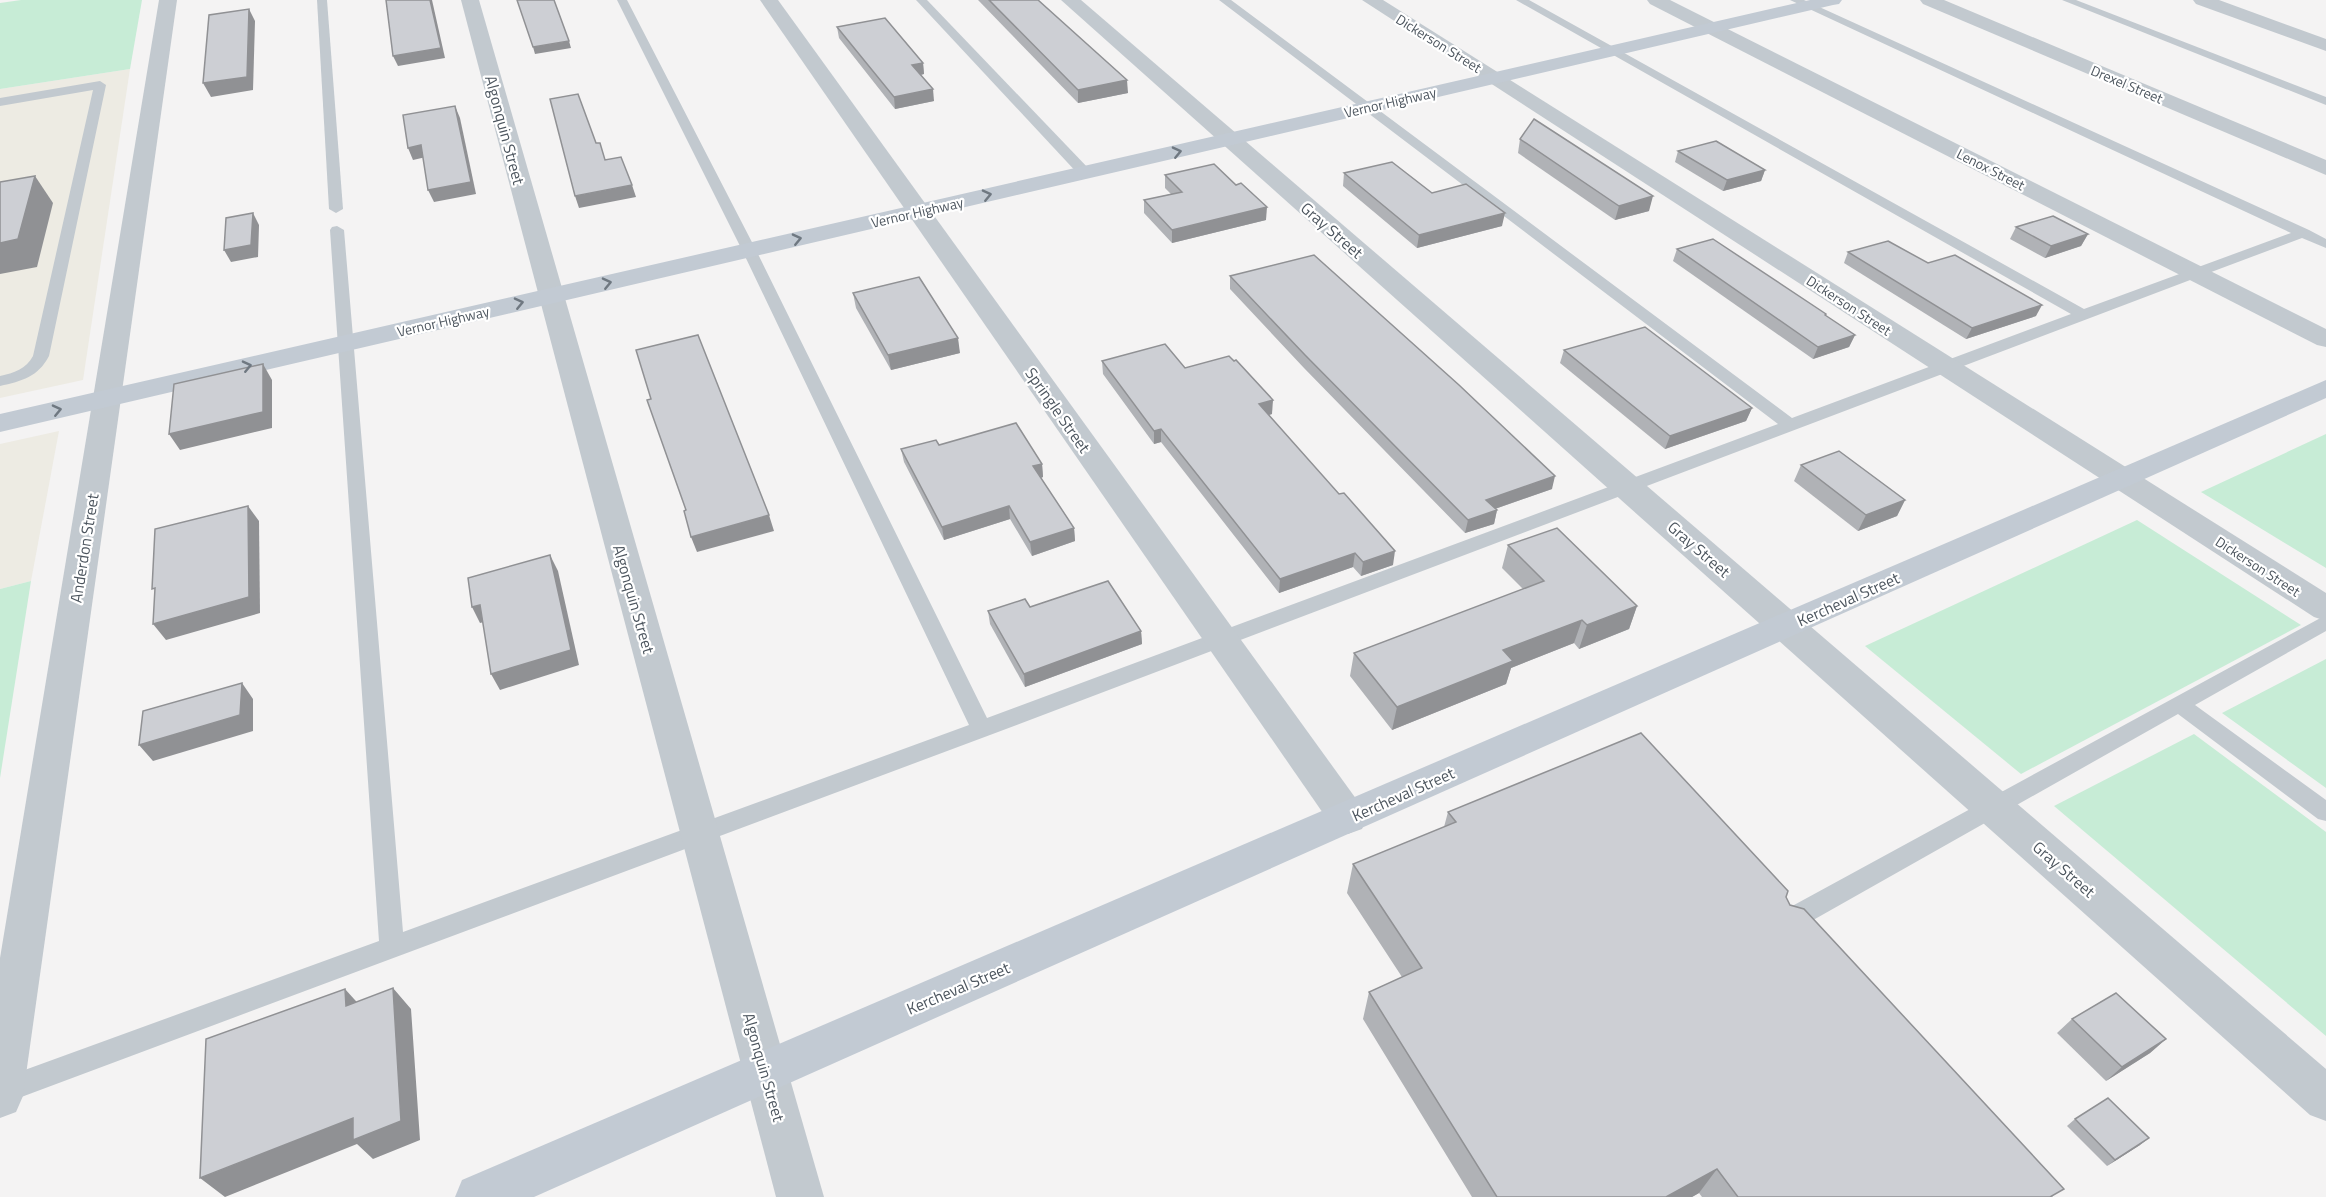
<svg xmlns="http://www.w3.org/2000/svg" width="2326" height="1197" font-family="'Titillium Web',sans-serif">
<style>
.commercial{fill:#edebe3}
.green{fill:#c7ecd6}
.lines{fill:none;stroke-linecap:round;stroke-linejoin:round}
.lane{fill:#c2c9cf;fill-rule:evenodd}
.street{fill:#c2c9cf;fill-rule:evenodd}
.secondary{fill:#c2cad3;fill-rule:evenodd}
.wall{fill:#b0b2b6}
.shaded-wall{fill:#909194}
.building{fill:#cdcfd4;stroke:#909194;stroke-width:1.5}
.oneway{stroke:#6f7881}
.labels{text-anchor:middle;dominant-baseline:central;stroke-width:4.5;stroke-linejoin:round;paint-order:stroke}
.far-street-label{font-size:14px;fill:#4c555e;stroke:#fff}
.street-label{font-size:16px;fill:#4c555e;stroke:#fff}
</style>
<rect width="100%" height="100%" fill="#f4f3f3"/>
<g class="commercial">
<path d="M130,69L83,380L0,398V89Z"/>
<path d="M59,431L31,581L0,589V444Z"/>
</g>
<g class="green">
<path d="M21,0H142L130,69L0,89V3Z"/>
<path d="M2326,434V568L2201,492Z"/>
<path d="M2137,520L2301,625L2021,774L1865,646Z"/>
<path d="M31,581L0,778V589Z"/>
<path d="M2326,659V788L2222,713Z"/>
<path d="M2194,734L2326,832V1036L2054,806Z"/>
</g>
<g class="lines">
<g class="lane">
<path d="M317,0H327L343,209L336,213L329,209Z"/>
<path d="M617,0H627L756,250L987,718L1778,424L1219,0H1231L1792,418L2071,314L1516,0H1529L2084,309L2291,233L1790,0H1804L2309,230L2326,239V248L2302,238L2206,274L990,735L0,1105V1079L379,941L330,230L332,227L337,226L344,230L403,932L969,725L742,250Z"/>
<path d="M916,0H927L1090,170L1092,173L1090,176H1080Z"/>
<path d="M2062,0H2076L2326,97V105Z"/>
<path d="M100,81L106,85L49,356C38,377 22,381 0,386V376C14,373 26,369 33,356L93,90L0,106V98Z"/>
<path d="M2326,615V631L2195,705L2326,800V821L2318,819L2178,714L1792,932L1783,935L1774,932L1771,924L1774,916Z"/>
</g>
<g class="street">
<path d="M159,0H177L23,1096L16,1112L0,1118V958Z"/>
<path d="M461,0H479L824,1197H776Z"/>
<path d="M760,0H778L1362,807L1367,818L1362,829L1348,834L1334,829Z"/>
<path d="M1061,0H1081L2326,1069V1121L2310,1115Z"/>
<path d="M1362,0H1383L2326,593V621L2314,617Z"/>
<path d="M1647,0H1670L2326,329V347L2317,345L1650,4Z"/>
<path d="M1920,0H1944L2326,160V175L1923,4Z"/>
<path d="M2193,0H2219L2326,39V51L2196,4Z"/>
</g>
<g class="secondary">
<path d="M1810,0H1842L1839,4L1833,5L0,432V414Z"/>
<path d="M2326,380V398L534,1197H455L462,1180Z"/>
</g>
</g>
<g class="wall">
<path d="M978,0H1038L1128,93L1078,103Z"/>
<path d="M837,27L923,63L924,74L921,75L934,101L895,109L839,38Z"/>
<path d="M1520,139L1649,211L1615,220L1518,153Z"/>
<path d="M1678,151L1765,170L1761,181L1723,191L1675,162Z"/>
<path d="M1344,173L1502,226L1417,248L1343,186Z"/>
<path d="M1165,175L1236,185L1266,220L1172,243L1144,213V200L1171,194L1165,188Z"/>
<path d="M2016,227L2088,234L2081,246L2045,258L2010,239Z"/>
<path d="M1677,249L1826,316L1855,335L1849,347L1813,359L1673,261Z"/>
<path d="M1848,252L1928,263L2036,316L1966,339L1844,263Z"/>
<path d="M1230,276L1552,489L1495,509L1497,510L1494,524L1465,533L1304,368L1230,289Z"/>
<path d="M853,293L960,353L891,370L856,308Z"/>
<path d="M1564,350L1752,408L1746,421L1665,449L1560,363Z"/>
<path d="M1102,361L1185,368L1272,414L1269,415L1393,565L1361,576L1353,567L1279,593L1161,442L1154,444L1103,374Z"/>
<path d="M939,445L1042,464L1043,477L1041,478L1074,528L1075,541L1032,556L1010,519L944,540L904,462L901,449Z"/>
<path d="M1801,465L1905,500L1897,516L1858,531L1794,481Z"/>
<path d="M1508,545L1637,606L1629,629L1579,649L1574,643L1511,668L1506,684L1392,730L1350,676L1354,653L1523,589L1502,568Z"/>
<path d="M1030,607L1141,631L1142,644L1025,687L990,624L988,611Z"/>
<path d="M1448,812L1786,897L1790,905L2053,1197H1702L1699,1193L1692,1197H1472L1363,1019L1369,992L1402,977L1347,893L1353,864L1444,827Z"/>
<path d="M2072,1019L2166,1039L2150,1053L2106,1081L2057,1033Z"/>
<path d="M2075,1119L2140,1145L2107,1166L2067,1126Z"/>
</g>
<g class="shaded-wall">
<path d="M430,0H432L445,58L398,66L393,56Z"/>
<path d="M249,9L255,21L253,90L211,97L203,83Z"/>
<path d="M569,41L571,48L535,54L533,47Z"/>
<path d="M923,63L924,74L914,76L912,65Z"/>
<path d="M1127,80L1128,93L1078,103V90Z"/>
<path d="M933,89L934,101L895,109L894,97Z"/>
<path d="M455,106L460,118L476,194L434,202L428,190Z"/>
<path d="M421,145L426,157L413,160L408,148Z"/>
<path d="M1765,170L1761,181L1723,191L1727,180Z"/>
<path d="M35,176L53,203L37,267L0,274V243Z"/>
<path d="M632,185L636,197L579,208L575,196Z"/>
<path d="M1653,196L1649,211L1615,220L1619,206Z"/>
<path d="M1267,207L1266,220L1172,243V230Z"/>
<path d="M253,213L259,225L258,257L231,262L224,250Z"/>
<path d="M1505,213L1502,226L1417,248L1419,235Z"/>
<path d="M2088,234L2081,246L2045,258L2051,246Z"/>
<path d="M2042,305L2036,316L1966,339L1972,328Z"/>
<path d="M1855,335L1849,347L1813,359L1818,347Z"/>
<path d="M958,338L960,353L891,370L888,355Z"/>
<path d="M263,364L272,380V428L180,450L169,434Z"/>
<path d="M1273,400L1272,414L1258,418L1259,404Z"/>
<path d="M1752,408L1746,421L1665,449L1670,436Z"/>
<path d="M1161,429V442L1154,444V431Z"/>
<path d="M1042,464L1043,477L1034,480L1033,466Z"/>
<path d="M1555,476L1552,489L1483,513L1486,500Z"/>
<path d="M1905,500L1897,516L1858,531L1866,515Z"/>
<path d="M248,506L259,521L260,613L166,640L153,624Z"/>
<path d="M1009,506L1010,519L944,540L942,527Z"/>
<path d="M1497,510L1494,524L1465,533L1468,520Z"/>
<path d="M769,515L774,531L697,552L691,537Z"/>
<path d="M1074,528L1075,541L1032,556L1030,542Z"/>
<path d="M1395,551L1393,565L1361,576L1363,562Z"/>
<path d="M1355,553L1353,567L1279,593L1280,579Z"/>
<path d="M550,555L558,571L579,665L500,690L491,674Z"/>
<path d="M480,605L488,621L480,623L472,607Z"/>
<path d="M1637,606L1629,629L1579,649L1587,625Z"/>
<path d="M1582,620L1574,643L1511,668L1506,684L1392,730L1397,707L1503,650Z"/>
<path d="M1141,631L1142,644L1025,687L1024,674Z"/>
<path d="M242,683L253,699V731L153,761L139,745Z"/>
<path d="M393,988L411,1009L420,1140L373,1159L357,1144L225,1197L200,1178L353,1118Z"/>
<path d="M345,989L364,1010L346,1006Z"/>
<path d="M2166,1039L2150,1053L2106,1081L2122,1067Z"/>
<path d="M2149,1138L2140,1145L2107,1166L2115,1160Z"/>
<path d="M1717,1169L1699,1193L1692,1197H1666Z"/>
</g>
<g class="building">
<path d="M386,0H430L441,48L393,56Z"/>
<path d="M517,0H554L569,41L533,47Z"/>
<path d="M989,0H1038L1127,80L1078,90Z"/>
<path d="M249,9L247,77L203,83L209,15Z"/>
<path d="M885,18L923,63L912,65L933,89L894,97L837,27Z"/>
<path d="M578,94L596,143H600L605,160L621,157L632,185L575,196L550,99Z"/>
<path d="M455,106L471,182L428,190L421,145L408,148L403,115Z"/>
<path d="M1534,119L1653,196L1619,206L1520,139Z"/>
<path d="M1716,141L1765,170L1727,180L1678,151Z"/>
<path d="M1392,162L1432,193L1466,184L1505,213L1419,235L1344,173Z"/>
<path d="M1214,164L1236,185L1241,183L1267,207L1172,230L1144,200L1182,192L1165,175Z"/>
<path d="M35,176L18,239L0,243V182Z"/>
<path d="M253,213L251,245L224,250L226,218Z"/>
<path d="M2053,216L2088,234L2051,246L2016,227Z"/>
<path d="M1713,239L1826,314L1825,315L1855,335L1818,347L1677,249Z"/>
<path d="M1888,241L1928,263L1955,255L2042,305L1972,328L1848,252Z"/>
<path d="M1314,255L1459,385L1555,476L1486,500L1497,510L1468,520L1305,355L1230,276Z"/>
<path d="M919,277L958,338L888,355L853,293Z"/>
<path d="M1645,327L1752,408L1670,436L1564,350Z"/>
<path d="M698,335L769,515L691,537L684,511L686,510L647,400L651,399L636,350Z"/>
<path d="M1165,344L1185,368L1229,356L1234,361L1236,360L1273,400L1259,404L1339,494L1344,493L1395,551L1363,562L1355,553L1280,579L1161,429L1154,431L1102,361Z"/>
<path d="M263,364V412L169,434L174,384Z"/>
<path d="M1016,423L1042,464L1033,466L1074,528L1030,542L1009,506L942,527L901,449L936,440L939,445Z"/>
<path d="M1839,451L1905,500L1866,515L1801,465Z"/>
<path d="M248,506L249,597L153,624L155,588L152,589L155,529Z"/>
<path d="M1557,528L1637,606L1587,625L1582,620L1503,650L1513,661L1397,707L1354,653L1544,581L1508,545Z"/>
<path d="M550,555L571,650L491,674L480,605L472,607L468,578Z"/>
<path d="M1108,581L1141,631L1024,674L988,611L1025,599L1030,607Z"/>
<path d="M242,683L240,715L139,745L143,711Z"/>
<path d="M1641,733L1788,891L1786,897L1790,905L1804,909L2064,1189L2050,1197H1738L1717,1169L1666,1197H1497L1369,992L1422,968L1353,864L1456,822L1448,812Z"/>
<path d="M393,988L401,1121L353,1140V1118L200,1178L206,1039L345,989L346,1006Z"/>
<path d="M2116,993L2166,1039L2122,1067L2072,1019Z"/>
<path d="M2108,1098L2149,1138L2115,1160L2075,1119Z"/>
</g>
<defs><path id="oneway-chevron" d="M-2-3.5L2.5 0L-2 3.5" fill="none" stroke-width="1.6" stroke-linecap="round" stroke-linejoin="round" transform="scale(1.5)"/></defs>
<g class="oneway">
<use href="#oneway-chevron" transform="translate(1177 152) rotate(-13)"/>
<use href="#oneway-chevron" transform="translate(987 195) rotate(-13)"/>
<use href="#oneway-chevron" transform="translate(797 239) rotate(-13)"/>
<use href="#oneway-chevron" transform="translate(607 283) rotate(-13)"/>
<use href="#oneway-chevron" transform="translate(519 303) rotate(-13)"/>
<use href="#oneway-chevron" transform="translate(247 366) rotate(-13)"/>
<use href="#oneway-chevron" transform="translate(57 410) rotate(-13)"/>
</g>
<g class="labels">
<g class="far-street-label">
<text transform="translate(1439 43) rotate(32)">Dickerson Street</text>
<text transform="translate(2127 84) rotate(23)">Drexel Street</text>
<text transform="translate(1390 102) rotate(-13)">Vernor Highway</text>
<text transform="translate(1991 169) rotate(27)">Lenox Street</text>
<text transform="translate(917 212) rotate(-13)">Vernor Highway</text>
<text transform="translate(1849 305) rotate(33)">Dickerson Street</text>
<text transform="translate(443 321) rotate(-13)">Vernor Highway</text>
<text transform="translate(2258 566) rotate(33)">Dickerson Street</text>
</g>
<g class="street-label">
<text transform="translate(505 130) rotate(75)">Algonquin Street</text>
<text transform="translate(1332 230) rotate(41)">Gray Street</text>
<text transform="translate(1058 410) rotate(55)">Springle Street</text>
<text transform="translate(84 548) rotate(-81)">Anderdon Street</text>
<text transform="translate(1699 549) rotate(41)">Gray Street</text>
<text transform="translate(634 599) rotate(74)">Algonquin Street</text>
<text transform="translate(1848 599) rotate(-24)">Kercheval Street</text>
<text transform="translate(1403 794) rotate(-24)">Kercheval Street</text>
<text transform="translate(2064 869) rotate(41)">Gray Street</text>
<text transform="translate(958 988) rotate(-23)">Kercheval Street</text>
<text transform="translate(764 1067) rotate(74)">Algonquin Street</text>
</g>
</g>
</svg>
